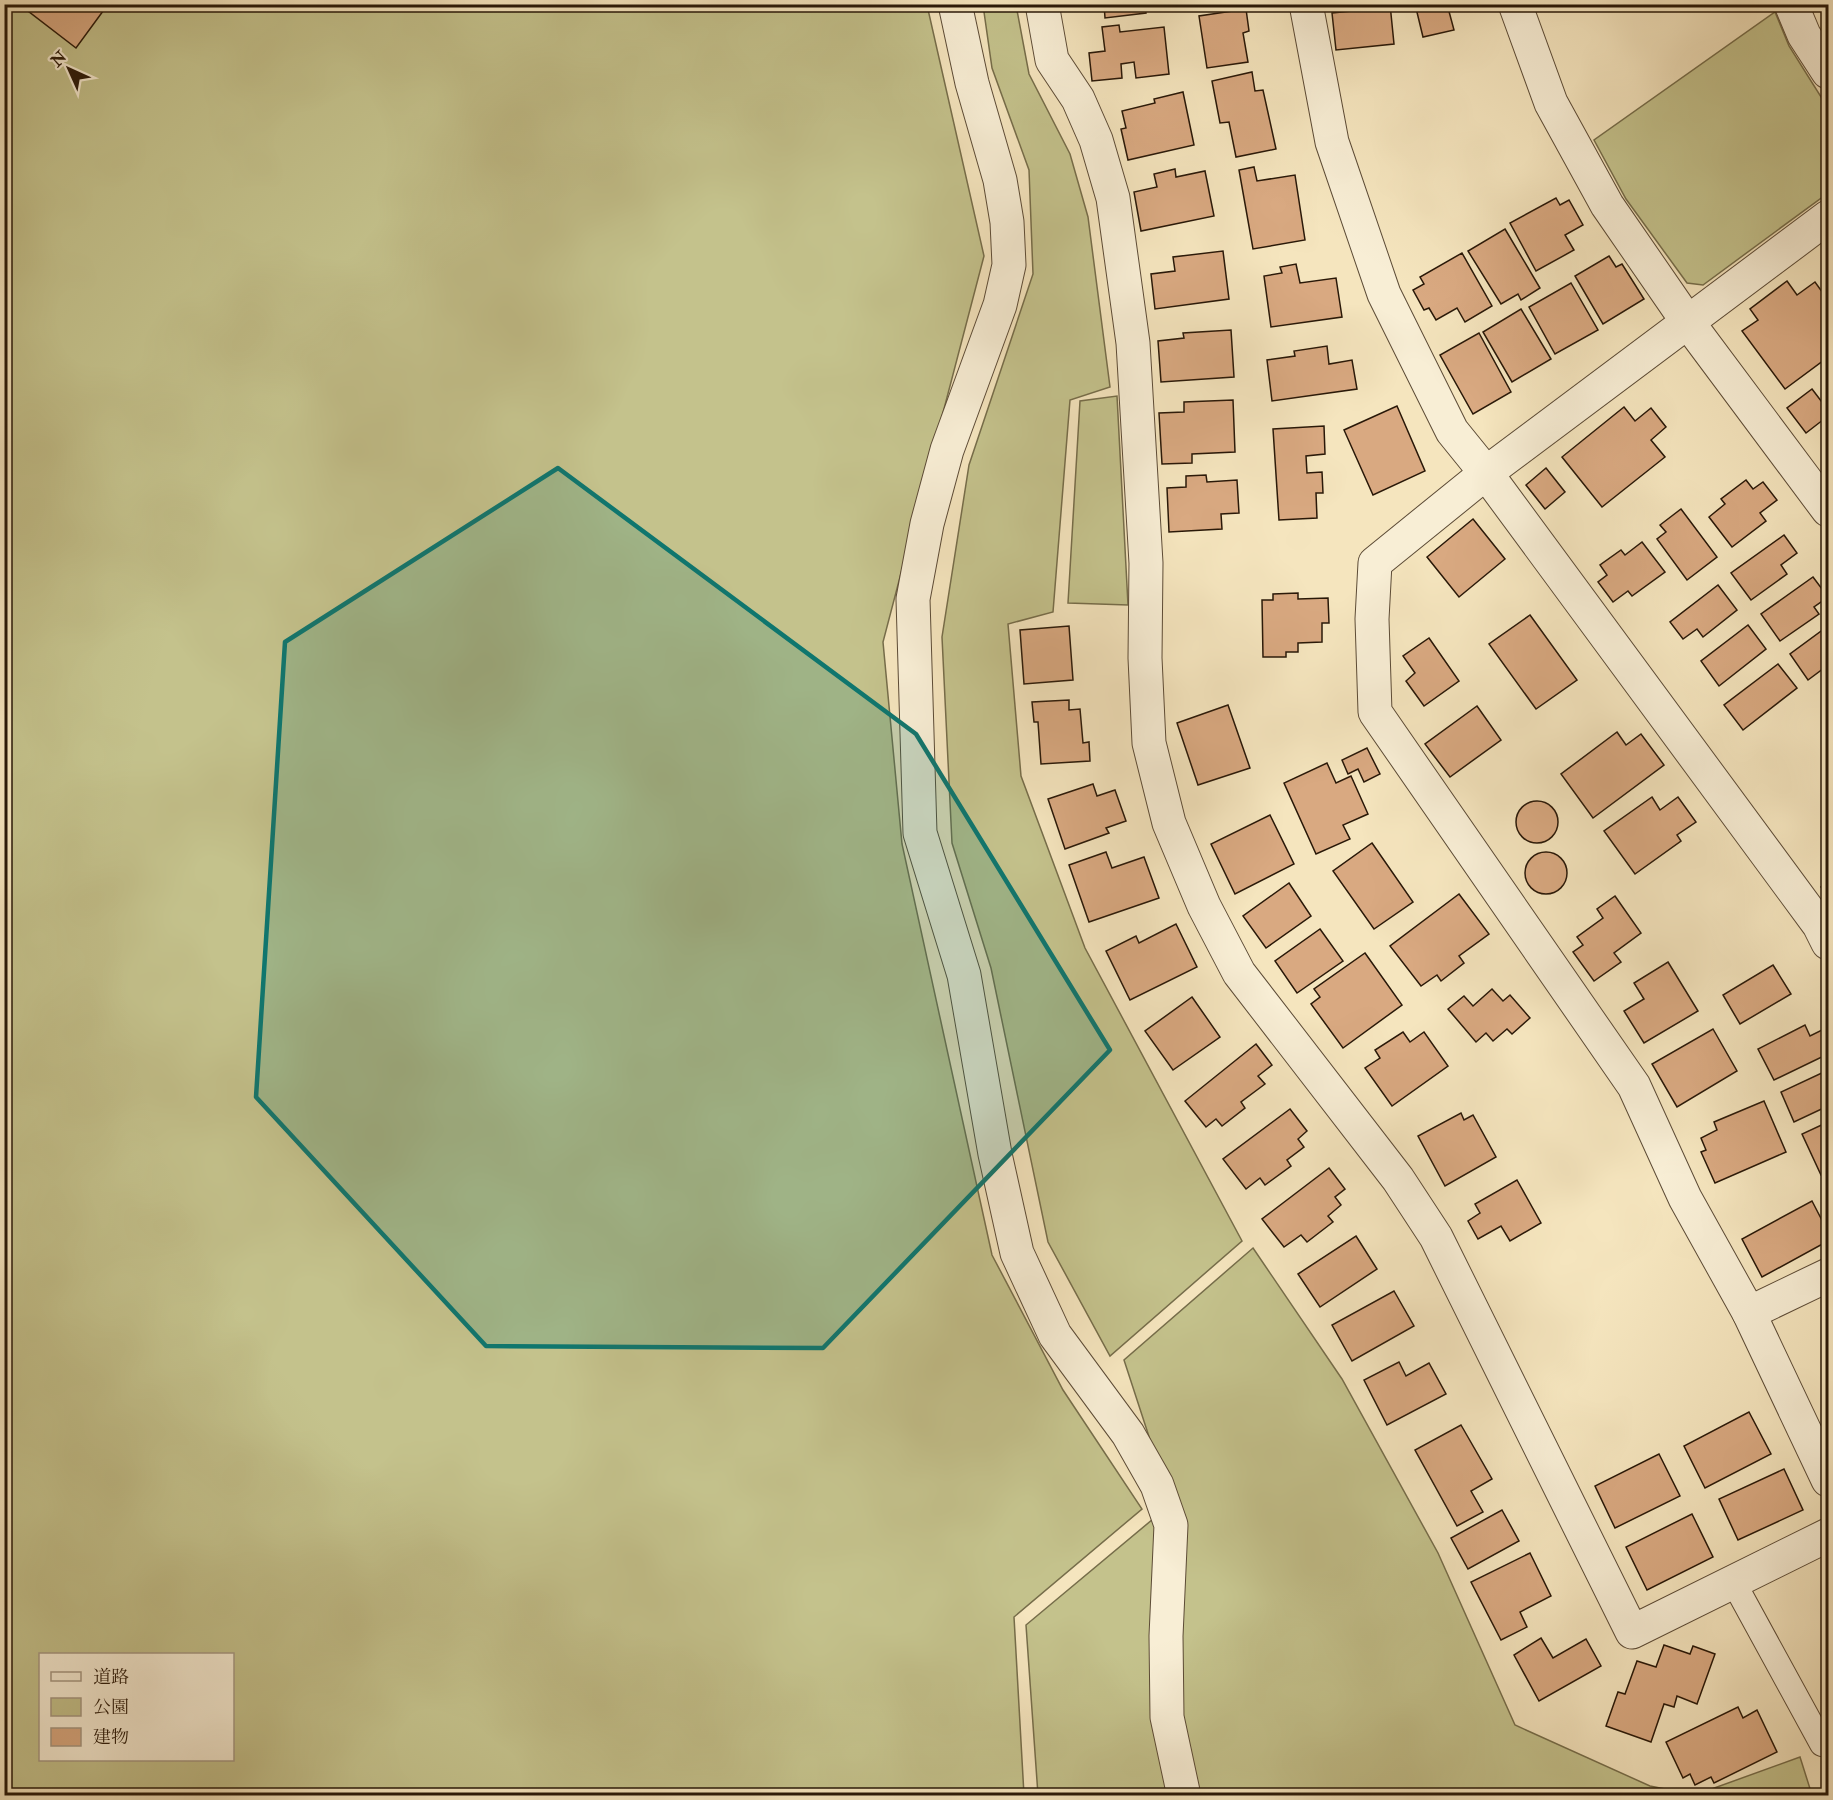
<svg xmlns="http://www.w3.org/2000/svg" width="1833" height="1800" font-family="'IM FELL Double Pica','Noto Serif JP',serif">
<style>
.green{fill:#c4c28c;stroke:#766d4a;stroke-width:1.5;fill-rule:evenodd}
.building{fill:#d9a981;stroke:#291808;stroke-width:1.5}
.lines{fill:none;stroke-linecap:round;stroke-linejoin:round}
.lane-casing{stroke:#5c4b36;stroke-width:26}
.street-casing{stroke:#5c4b36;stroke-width:35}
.lane{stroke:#f8eed5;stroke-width:24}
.street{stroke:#f8eed5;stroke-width:33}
.marked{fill:#0f766e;fill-opacity:0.2;stroke:#0f766e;stroke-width:4.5;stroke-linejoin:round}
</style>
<rect width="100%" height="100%" fill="#f5e5be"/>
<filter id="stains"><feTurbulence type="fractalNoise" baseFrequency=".00333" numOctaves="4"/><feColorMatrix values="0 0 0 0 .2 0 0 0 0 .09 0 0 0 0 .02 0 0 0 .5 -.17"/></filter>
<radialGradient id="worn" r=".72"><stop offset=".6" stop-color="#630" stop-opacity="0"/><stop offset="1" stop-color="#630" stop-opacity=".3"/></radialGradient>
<g class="green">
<path d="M5,5H927L984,256L883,642L902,844L992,1255L1063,1390L1142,1509L1014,1617L1024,1795L5,1796ZM40,1654H232V1760H40Z"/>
<path d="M983,5H1016L1029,74L1070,154L1088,217L1110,387L1070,400L1053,612L1008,624L1021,776L1085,948L1242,1241L1110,1356L1048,1242L991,968L952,843L942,637L969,465L1033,274L1029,170L992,68Z"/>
<path d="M1775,12L1789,46L1828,108V193L1703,285L1687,283L1626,199L1594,140Z"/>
<path d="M1117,396L1128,605L1068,603L1080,401Z"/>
<path d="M1253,1248L1342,1379L1438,1553L1515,1725L1650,1786L1695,1795L1800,1757L1812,1795H1038L1026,1625L1171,1504L1124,1360Z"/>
</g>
<g class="building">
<path d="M33,4H103L106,7L76,48L28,11Z"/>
<path d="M1104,4H1145L1146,13L1105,18Z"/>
<path d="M1351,4H1390L1394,44L1336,50L1332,13L1351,11Z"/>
<path d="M1415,4H1447L1454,30L1423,37Z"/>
<path d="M1246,9L1249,31L1243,33L1248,62L1207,68L1199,16Z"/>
<path d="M1119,25L1120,32L1164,27L1169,74L1136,78L1134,62L1121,64L1122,78L1092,81L1089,53L1105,51L1102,27Z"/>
<path d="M1252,72L1255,91L1263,90L1276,149L1236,157L1229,122L1220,123L1212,81Z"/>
<path d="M1183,92L1194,145L1128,160L1121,129L1126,128L1122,111L1155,103L1154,99Z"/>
<path d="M1254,167L1257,181L1295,175L1305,240L1253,249L1239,170Z"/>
<path d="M1175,169L1176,177L1205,171L1214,216L1141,231L1134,192L1157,187L1154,174Z"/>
<path d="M1556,198L1560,205L1569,200L1583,225L1565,235L1574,250L1536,271L1510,223Z"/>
<path d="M1505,229L1540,288L1521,300L1518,294L1501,304L1468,251Z"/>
<path d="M1223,251L1229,299L1155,309L1151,274L1175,271L1173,257Z"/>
<path d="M1462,253L1492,306L1465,322L1457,308L1436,320L1429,308L1424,310L1413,290L1424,284L1420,277Z"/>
<path d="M1609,256L1616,267L1622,264L1644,299L1603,324L1575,276Z"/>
<path d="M1296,264L1300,283L1336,278L1342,317L1271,327L1264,276L1282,273L1280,267Z"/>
<path d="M1787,281L1797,295L1815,282L1828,300V357L1785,389L1742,331L1758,320L1750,309Z"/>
<path d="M1571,283L1598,330L1555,354L1529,307Z"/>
<path d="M1521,309L1551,359L1512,382L1483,332Z"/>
<path d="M1231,330L1234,377L1161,382L1158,341L1184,338L1183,333Z"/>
<path d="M1479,333L1511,392L1473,414L1440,355Z"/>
<path d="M1327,346L1329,364L1352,360L1357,389L1272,401L1267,360L1295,356L1294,351Z"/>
<path d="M1812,389L1828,410V416L1806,433L1787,408Z"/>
<path d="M1233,400L1235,452L1192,454V463L1162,464L1159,413L1184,412V402Z"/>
<path d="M1397,406L1425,471L1373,495L1344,430Z"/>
<path d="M1624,407L1635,421L1651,408L1666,427L1651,440L1665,457L1602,507L1562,457Z"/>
<path d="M1324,426L1325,454L1306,456L1307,473L1322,472L1323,493H1316L1317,518L1279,520L1273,429Z"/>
<path d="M1546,468L1565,492L1545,509L1526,485Z"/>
<path d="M1206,475L1207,482L1237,480L1239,513L1221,514L1222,529L1169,532L1167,488L1186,487V476Z"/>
<path d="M1746,480L1753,489L1763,482L1777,500L1760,513L1766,521L1732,547L1709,517L1725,504L1721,499Z"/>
<path d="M1681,509L1717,557L1687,580L1657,539L1666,532L1660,525Z"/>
<path d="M1473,519L1505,559L1459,597L1427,557Z"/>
<path d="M1784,535L1797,553L1781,565L1787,574L1751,600L1731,573Z"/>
<path d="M1642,542L1665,572L1632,596L1628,591L1613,602L1598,582L1607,575L1600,565L1621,550L1625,555Z"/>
<path d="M1813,577L1828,597L1814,607L1819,614L1780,641L1761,614Z"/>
<path d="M1718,585L1737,610L1703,637L1697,629L1683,639L1670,622Z"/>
<path d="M1298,593V599L1328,598L1329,623H1322V642L1298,643V652H1286V657H1263L1262,600H1273V594Z"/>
<path d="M1530,615L1577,680L1536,709L1489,644Z"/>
<path d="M1748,625L1766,649L1719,686L1701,661Z"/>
<path d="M1069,626L1073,680L1024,684L1020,630Z"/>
<path d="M1828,626V665L1808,680L1790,654Z"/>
<path d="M1429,638L1459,681L1424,706L1406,681L1415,673L1403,656Z"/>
<path d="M1778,664L1797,688L1743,730L1724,705Z"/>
<path d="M1069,700V710L1080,709L1083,743L1089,742L1090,761L1041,764L1038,722H1034L1032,702Z"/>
<path d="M1228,705L1250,768L1198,785L1177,723Z"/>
<path d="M1477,706L1501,740L1450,777L1425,744Z"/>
<path d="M1617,732L1626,745L1641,734L1664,765L1593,818L1561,774Z"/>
<path d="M1367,748L1380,774L1364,782L1358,769L1348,774L1342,760Z"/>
<path d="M1327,763L1336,783L1351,776L1368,814L1343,825L1350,839L1316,854L1284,783Z"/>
<path d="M1093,784L1097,796L1115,790L1126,821L1106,828L1109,833L1065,849L1048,799Z"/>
<path d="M1652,797L1660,810L1678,797L1696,822L1677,835L1681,841L1635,874L1604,831Z"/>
<circle cx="1537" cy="822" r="21"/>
<path d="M1270,815L1294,864L1235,894L1211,844Z"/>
<path d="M1372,843L1413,902L1374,929L1333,871Z"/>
<path d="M1106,852L1112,868L1144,857L1159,898L1089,922L1069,865Z"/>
<circle cx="1546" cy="873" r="21"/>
<path d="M1828,882V898L1821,887Z"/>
<path d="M1289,883L1311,916L1266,948L1243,916Z"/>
<path d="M1459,894L1489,934L1459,956L1464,963L1441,981L1437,975L1421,986L1390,946Z"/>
<path d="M1615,896L1641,933L1614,953L1621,962L1594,981L1573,952L1583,945L1577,937L1603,918L1597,909Z"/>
<path d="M1176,924L1197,967L1130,1000L1106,951L1136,936L1139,943Z"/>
<path d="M1320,929L1343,961L1297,993L1275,961Z"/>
<path d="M1365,953L1402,1005L1343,1048L1311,1004L1320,997L1314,989Z"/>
<path d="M1668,962L1698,1011L1644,1043L1624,1011L1644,999L1634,983Z"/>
<path d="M1773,965L1791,994L1740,1024L1723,995Z"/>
<path d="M1492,989L1503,1001L1510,995L1530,1018L1512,1034L1507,1029L1493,1041L1486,1033L1476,1042L1448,1009L1464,996L1473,1006Z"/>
<path d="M1192,997L1220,1037L1173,1070L1145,1031Z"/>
<path d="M1805,1025L1810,1036L1824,1029L1828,1039V1054L1774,1080L1758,1049Z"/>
<path d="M1713,1029L1737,1071L1677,1107L1652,1064Z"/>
<path d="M1403,1032L1410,1042L1424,1032L1448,1066L1392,1106L1365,1068L1380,1058L1375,1050Z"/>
<path d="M1256,1044L1272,1065L1258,1076L1265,1084L1241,1102L1245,1108L1222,1126L1216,1119L1206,1127L1185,1101Z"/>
<path d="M1826,1071L1828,1075V1106L1794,1122L1781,1092Z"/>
<path d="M1764,1101L1786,1152L1715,1183L1701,1152L1706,1150L1701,1138L1717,1130L1714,1122Z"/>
<path d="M1290,1109L1307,1131L1298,1139L1304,1147L1287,1160L1291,1166L1265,1185L1260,1178L1246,1189L1223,1159Z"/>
<path d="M1461,1113L1464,1120L1473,1115L1496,1157L1445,1186L1418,1136Z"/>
<path d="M1828,1122V1172L1821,1175L1802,1134Z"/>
<path d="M1329,1168L1345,1189L1335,1197L1341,1205L1328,1216L1333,1222L1307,1242L1301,1235L1284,1247L1262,1219Z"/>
<path d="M1517,1180L1541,1223L1510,1241L1501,1226L1478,1239L1468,1221L1480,1213L1475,1204Z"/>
<path d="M1812,1201L1828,1232V1241L1762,1277L1742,1239Z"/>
<path d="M1356,1236L1377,1269L1320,1307L1298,1274Z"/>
<path d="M1394,1291L1414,1326L1352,1361L1332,1325Z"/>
<path d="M1399,1362L1406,1376L1429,1363L1446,1394L1387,1425L1364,1380Z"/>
<path d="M1749,1412L1771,1454L1705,1488L1684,1446Z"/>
<path d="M1461,1425L1492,1479L1471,1491L1483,1512L1457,1526L1415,1450Z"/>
<path d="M1659,1454L1680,1496L1615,1528L1595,1486Z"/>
<path d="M1784,1469L1803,1510L1738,1540L1719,1499Z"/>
<path d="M1502,1510L1519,1541L1468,1569L1451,1538Z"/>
<path d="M1692,1514L1713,1557L1647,1590L1626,1547Z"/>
<path d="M1530,1553L1551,1596L1520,1612L1527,1627L1501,1640L1471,1582Z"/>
<path d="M1541,1638L1553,1658L1586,1639L1601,1666L1539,1701L1514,1655Z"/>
<path d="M1664,1645L1690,1654L1693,1646L1715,1654L1697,1704L1677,1696L1674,1707L1664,1704L1651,1742L1606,1726L1618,1692L1625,1694L1637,1661L1656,1667Z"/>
<path d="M1738,1707L1743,1718L1757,1710L1777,1752L1714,1783L1711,1777L1695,1785L1690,1774L1683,1778L1666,1742Z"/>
</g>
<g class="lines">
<g class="lane-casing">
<path id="lane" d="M1734,1583L1822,1744"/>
</g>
<g class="street-casing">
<g id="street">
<path d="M955,4L972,83L1000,180L1007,222L1009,265L1000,305L947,450L927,524L913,599L920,833L964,975L995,1154L1017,1253L1055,1335L1128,1434L1157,1485L1171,1525L1166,1636L1167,1717L1184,1796"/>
<path d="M1042,4L1052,60L1078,99L1096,140L1113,198L1133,343L1146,563L1145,658L1149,743L1169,823L1204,906L1239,973L1398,1179L1436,1237L1632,1632L1828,1535"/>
<path d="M1306,4L1332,142L1384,294L1452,431L1486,473L1819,925L1828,943"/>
<path d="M1515,4L1551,103L1607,205L1687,321L1828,510"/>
<path d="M1791,4L1804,35L1828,72"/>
<path d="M1828,217L1486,473L1375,563L1372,619L1375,712L1634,1086L1685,1198L1749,1313L1828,1480"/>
<path d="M1749,1313L1828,1275"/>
</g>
</g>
<use href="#lane" class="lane"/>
<use href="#street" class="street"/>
</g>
<path class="marked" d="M558,468L916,734L1110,1050L823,1348L486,1346L256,1097L285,642Z"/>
<rect width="1833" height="1800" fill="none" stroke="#f5e5be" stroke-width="24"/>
<rect x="6" y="6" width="1821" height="1788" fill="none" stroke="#291808" stroke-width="3"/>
<rect x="12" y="12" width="1809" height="1776" fill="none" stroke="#291808" stroke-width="1.5"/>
<rect x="39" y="1653" width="195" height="108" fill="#f8eed5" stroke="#a59883" stroke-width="1.5"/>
<rect x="51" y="1672" width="30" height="9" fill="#f8eed5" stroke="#a59883" stroke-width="1.5"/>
<text x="93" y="1683" font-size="18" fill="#291808">道路</text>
<rect x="51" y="1698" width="30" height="18" fill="#c4c28c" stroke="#a59883" stroke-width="1.5"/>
<text x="93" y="1713" font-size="18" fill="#291808">公園</text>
<rect x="51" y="1728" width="30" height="18" fill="#d9a981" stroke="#a59883" stroke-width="1.5"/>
<text x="93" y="1743" font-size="18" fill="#291808">建物</text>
<g transform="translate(69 69) rotate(315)" stroke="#f8eed5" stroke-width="4.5" paint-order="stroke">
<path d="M0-4.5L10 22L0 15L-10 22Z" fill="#291808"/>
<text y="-9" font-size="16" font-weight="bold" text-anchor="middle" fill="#291808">N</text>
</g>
<rect width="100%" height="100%" filter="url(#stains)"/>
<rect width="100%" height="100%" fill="url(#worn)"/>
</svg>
